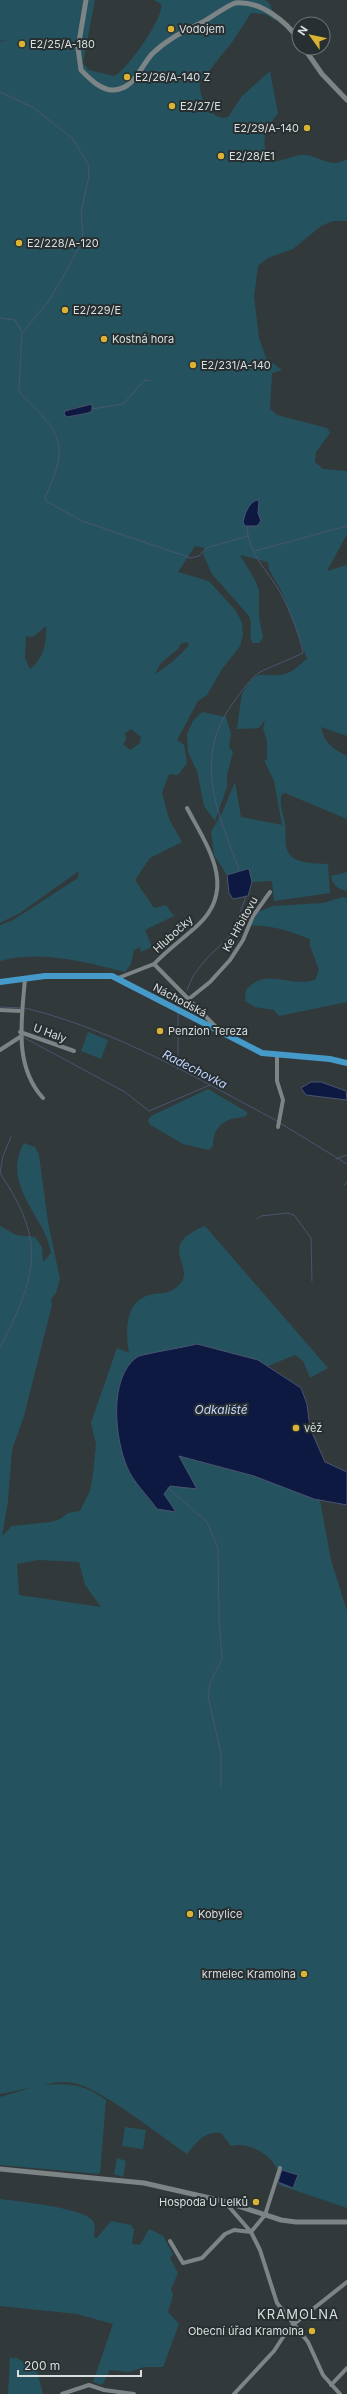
<svg xmlns="http://www.w3.org/2000/svg" width="347" height="2394" font-family="Inter,sans-serif">
<style>
.green{fill:#24535f;fill-rule:evenodd}
.water{fill:#0d1941;stroke:#4a5470}
.lines{fill:none;stroke-linecap:round;stroke-linejoin:round}
.stream{stroke:#4a5470;stroke-width:1}
.minor{stroke:#7c8486;stroke-width:4}
.tertiary{stroke:#7c8486;stroke-width:5}
.primary{stroke:#459ac9;stroke-width:6}
.poi-dot{fill:#dab334;stroke:#282f31;stroke-width:1.5}
.labels{text-anchor:middle;dominant-baseline:central;stroke-width:4;stroke-linejoin:round;paint-order:stroke}
.poi-label{font-size:11px;fill:#dadedf;stroke:#282f31;text-anchor:start}
.street-label{font-size:11px;fill:#dadedf;stroke:#282f31}
.water-label{font-size:12px;font-style:italic;fill:#c0d3ff;stroke:#282f31}
.quarter-label{font-size:13px;letter-spacing:1px;fill:#dadedf;stroke:#282f31}
</style>
<rect width="100%" height="100%" fill="#32393b"/>
<g class="green">
<path d="M0,0H95L83,63L89,70L114,76C127,71 165,16 161,4L154,0H265L270,4L276,21L265,14L251,13L233,41L200,82C198,96 211,122 228,117L242,96L270,71L278,114C265,126 256,152 277,161C286,160 294,155 302,155C319,154 329,170 347,159V221H333L321,226L293,249L268,258L258,266L254,297L259,338L266,358L282,370L272,373L270,409L277,415L327,428L330,433L316,452L315,462L323,469L347,471V534L327,571L347,565V736L321,727C324,743 333,749 347,756V819L285,793L282,794C278,805 284,814 285,824C286,832 285,839 286,846C289,865 314,863 328,864L330,893L274,901L272,881L252,882L249,870L247,869L227,875L214,855L211,832L222,813L235,782L241,817L282,825L274,781L264,760H267V741L263,728L265,719L259,728L237,729C238,722 241,696 243,692C261,661 265,683 290,672C296,669 301,663 307,659L281,590L269,570L268,562L240,555L255,580L259,591V617L263,638L259,643H253C247,636 254,625 249,616L212,574L203,554L205,548L195,546L178,572L209,581L236,611L242,623L243,635L240,646L222,669L207,695L198,701L177,740L184,745L187,763L178,775L169,774L162,793L169,819L182,842L150,858L135,880L154,908L166,905L174,916L145,930L152,947L141,952L140,947L134,950L131,964L125,972C86,962 39,950 0,961V925L13,920L78,878L79,871L20,913L0,923V42L7,40L0,41ZM92,404L88,413L72,417L70,409ZM46,626C47,640 44,659 30,669L25,658L26,636L33,637ZM187,642L189,645C179,657 168,666 155,674L160,664L179,648L180,644ZM131,729L141,737L140,743L130,750L123,744L126,740L125,733Z"/>
<path d="M202,712L226,717L231,734L229,747L233,752L227,775V787L215,821L204,806L197,771L188,752L187,734L193,721Z"/>
<path d="M347,872V891C338,889 333,886 331,876Z"/>
<path d="M343,897L347,898V1002L279,1016L274,1010L255,1007L245,1001L246,990C267,966 287,988 315,980L319,970L310,946V939C292,932 270,924 250,926L258,912L273,906L323,903Z"/>
<path d="M88,1032L108,1040L101,1059L81,1051Z"/>
<path d="M208,1089L247,1112V1115C242,1119 237,1117 231,1119C218,1124 213,1132 213,1146L209,1150L183,1144L149,1124L148,1120L151,1116Z"/>
<path d="M24,1143L35,1147L39,1155L48,1222L60,1279L56,1293L51,1299L52,1305L24,1416L12,1450L8,1501L2,1536L12,1526L51,1522L60,1519L68,1513L80,1511L90,1491L93,1474L96,1444L91,1423L117,1348L129,1353C126,1334 124,1305 146,1296C159,1291 168,1297 180,1284C196,1266 155,1246 205,1226L328,1368L310,1378L303,1361L295,1355L256,1371L178,1456L254,1476L320,1500L331,1560L347,1611V2208L279,2185C279,2181 279,2176 278,2172C273,2155 248,2141 231,2146L221,2133C204,2131 197,2142 187,2154C160,2136 104,2090 74,2083C64,2081 54,2082 44,2085C70,2083 83,2084 106,2100L100,2174L0,2165V2097L34,2087L0,2094V1226L16,1235L35,1237L42,1247L43,1262L51,1253C46,1217 0,1186 24,1143ZM39,1560L79,1562L85,1585L101,1607L19,1595L17,1564Z"/>
<path d="M125,2127L146,2130L143,2149L122,2146Z"/>
<path d="M117,2158L126,2161L123,2177L114,2174Z"/>
<path d="M0,2199C16,2201 85,2208 93,2221C96,2226 94,2232 94,2237L97,2238L111,2221L131,2225L134,2230L132,2244L140,2245L149,2229L163,2236L173,2254L170,2258L178,2273L171,2289L173,2295L168,2312L179,2324L163,2367H144L129,2372L110,2370L102,2385L93,2382L113,2324L77,2314L0,2306Z"/>
<path d="M10,2357L14,2359L15,2357L37,2371L43,2394H8Z"/>
</g>
<g class="water">
<path d="M92,404V411L88,413L67,417L64,414L65,411Z"/>
<path d="M257,500L259,501L258,513L261,521L257,526H245L243,522C245,514 248,503 257,500Z"/>
<path d="M247,869H249L252,882L248,896L233,899L229,893L227,875Z"/>
<path d="M311,1082H321L346,1091L347,1100L306,1095L301,1088Z"/>
<path d="M197,1344L258,1360L301,1388L307,1404L310,1428L325,1462L347,1472V1505L314,1499L254,1476L179,1456L197,1489L170,1486L164,1494L176,1512L157,1509C148,1496 133,1482 127,1467C115,1439 108,1378 137,1357C142,1354 186,1347 197,1344Z"/>
<path d="M282,2170L298,2175L293,2188L278,2182Z"/>
</g>
<g class="lines">
<g class="stream">
<path d="M0,92L34,108L72,138L88,164L89,176L81,212L83,233L81,243L67,270L48,302L22,333L19,389L21,394C60,432 71,444 45,497L46,501L82,521L191,558L199,556L206,548L248,536"/>
<path d="M0,318L15,320L22,332"/>
<path d="M92,409L123,404L145,380L150,381"/>
<path d="M255,551L347,526"/>
<path d="M239,869C217,811 191,756 236,699C242,690 251,678 260,672C274,665 289,660 303,653C301,638 288,606 280,592C268,571 248,554 247,527"/>
<path d="M187,990L193,976L207,958L233,933L246,896"/>
<path d="M0,1007L21,1008"/>
<path d="M179,1007L184,998"/>
<path d="M25,1008C115,1030 197,1078 277,1121"/>
<path d="M23,1037L125,1092L149,1111L210,1085"/>
<path d="M178,1069V1012"/>
<path d="M280,1123L347,1164"/>
<path d="M336,1159L347,1155"/>
<path d="M344,1185L347,1182"/>
<path d="M257,1219L261,1216L288,1213L294,1215L311,1238L312,1281"/>
<path d="M0,1348C36,1275 48,1245 0,1173L3,1156L11,1137"/>
<path d="M168,1488L207,1522L218,1548L219,1620L222,1659L210,1683L208,1696L221,1754V1786"/>
</g>
<g class="minor">
<path d="M154,964C167,950 184,938 198,925C238,888 207,846 187,808"/>
<path d="M25,978C22,1019 13,1065 43,1098"/>
<path d="M118,978L154,964L217,1028"/>
<path d="M190,998L210,982L230,960L243,940L253,916L270,892"/>
<path d="M0,1010L21,1011"/>
<path d="M20,1032L74,1051"/>
<path d="M0,1050L20,1037"/>
<path d="M277,1055V1081L283,1100L278,1127"/>
<path d="M224,2201L251,2232L260,2250L277,2303L308,2342L323,2375L340,2394"/>
<path d="M170,2241L183,2263L202,2258L225,2234L234,2230L251,2232L265,2215L280,2168"/>
<path d="M331,2385L347,2368"/>
<path d="M62,2394L89,2385L104,2390L134,2394"/>
<path d="M234,2394L274,2351L289,2328L347,2282"/>
</g>
<g class="tertiary">
<path d="M86,0L78,48L81,70C89,78 101,91 114,90C134,89 141,66 152,54C167,39 183,32 201,23C212,17 223,8 235,3C260,0 287,22 299,40"/>
<path d="M304,48L322,74L347,100"/>
<path d="M0,2169L144,2183L223,2201L281,2220L296,2222H347"/>
</g>
<path class="primary" d="M0,982L45,976H112L262,1053L330,1059L347,1063"/>
</g>
<g class="poi-dot">
<circle cx="171" cy="29" r="4"/>
<circle cx="22" cy="44" r="4"/>
<circle cx="127" cy="77" r="4"/>
<circle cx="172" cy="106" r="4"/>
<circle cx="307" cy="128" r="4"/>
<circle cx="221" cy="156" r="4"/>
<circle cx="19" cy="243" r="4"/>
<circle cx="65" cy="310" r="4"/>
<circle cx="104" cy="339" r="4"/>
<circle cx="193" cy="365" r="4"/>
<circle cx="160" cy="1031" r="4"/>
<circle cx="296" cy="1428" r="4"/>
<circle cx="190" cy="1914" r="4"/>
<circle cx="304" cy="1974" r="4"/>
<circle cx="256" cy="2202" r="4"/>
<circle cx="312" cy="2331" r="4"/>
</g>
<g class="labels">
<g class="poi-label">
<text x="179" y="29">Vodojem</text>
<text x="30" y="44">E2/25/A-180</text>
<text x="135" y="77">E2/26/A-140 Z</text>
<text x="180" y="106">E2/27/E</text>
<text x="299" y="128" text-anchor="end">E2/29/A-140</text>
<text x="229" y="156">E2/28/E1</text>
<text x="27" y="243">E2/228/A-120</text>
<text x="73" y="310">E2/229/E</text>
<text x="112" y="339">Kostná hora</text>
<text x="201" y="365">E2/231/A-140</text>
<text x="168" y="1031">Penzion Tereza</text>
<text x="304" y="1428">věž</text>
<text x="198" y="1914">Kobylice</text>
<text x="296" y="1974" text-anchor="end">krmelec Kramolna</text>
<text x="248" y="2202" text-anchor="end">Hospoda U Lelků</text>
<text x="304" y="2331" text-anchor="end">Obecní úřad Kramolna</text>
</g>
<g class="street-label">
<text transform="translate(240 924) rotate(-61)">Ke Hřbitovu</text>
<text transform="translate(173 934) rotate(-42)">Hlubočky</text>
<text transform="translate(180 1000) rotate(28)">Náchodská</text>
<text transform="translate(50 1033) rotate(20)">U Haly</text>
</g>
<g class="water-label">
<text transform="translate(195 1069) rotate(27)">Radechovka</text>
<text x="221" y="1409">Odkaliště</text>
</g>
<g class="quarter-label">
<text x="298" y="2314">KRAMOLNA</text>
</g>
</g>
<g transform="translate(311 36) rotate(303)"><circle r="19" fill="#282f31" stroke="#6f7577"/>
<path d="M0-3L7 15L0 10L-7 15Z" fill="#dab334"/>
<text y="-6" font-size="11" font-weight="bold" text-anchor="middle" fill="#dadedf">N</text>
</g>
<path d="M18 2370v6h123v-6" fill="none" stroke="#dadedf" stroke-width="2"/>
<text x="24" y="2370" font-size="12" fill="#dadedf" stroke="#282f31" stroke-width="3" paint-order="stroke">200 m</text>
</svg>
